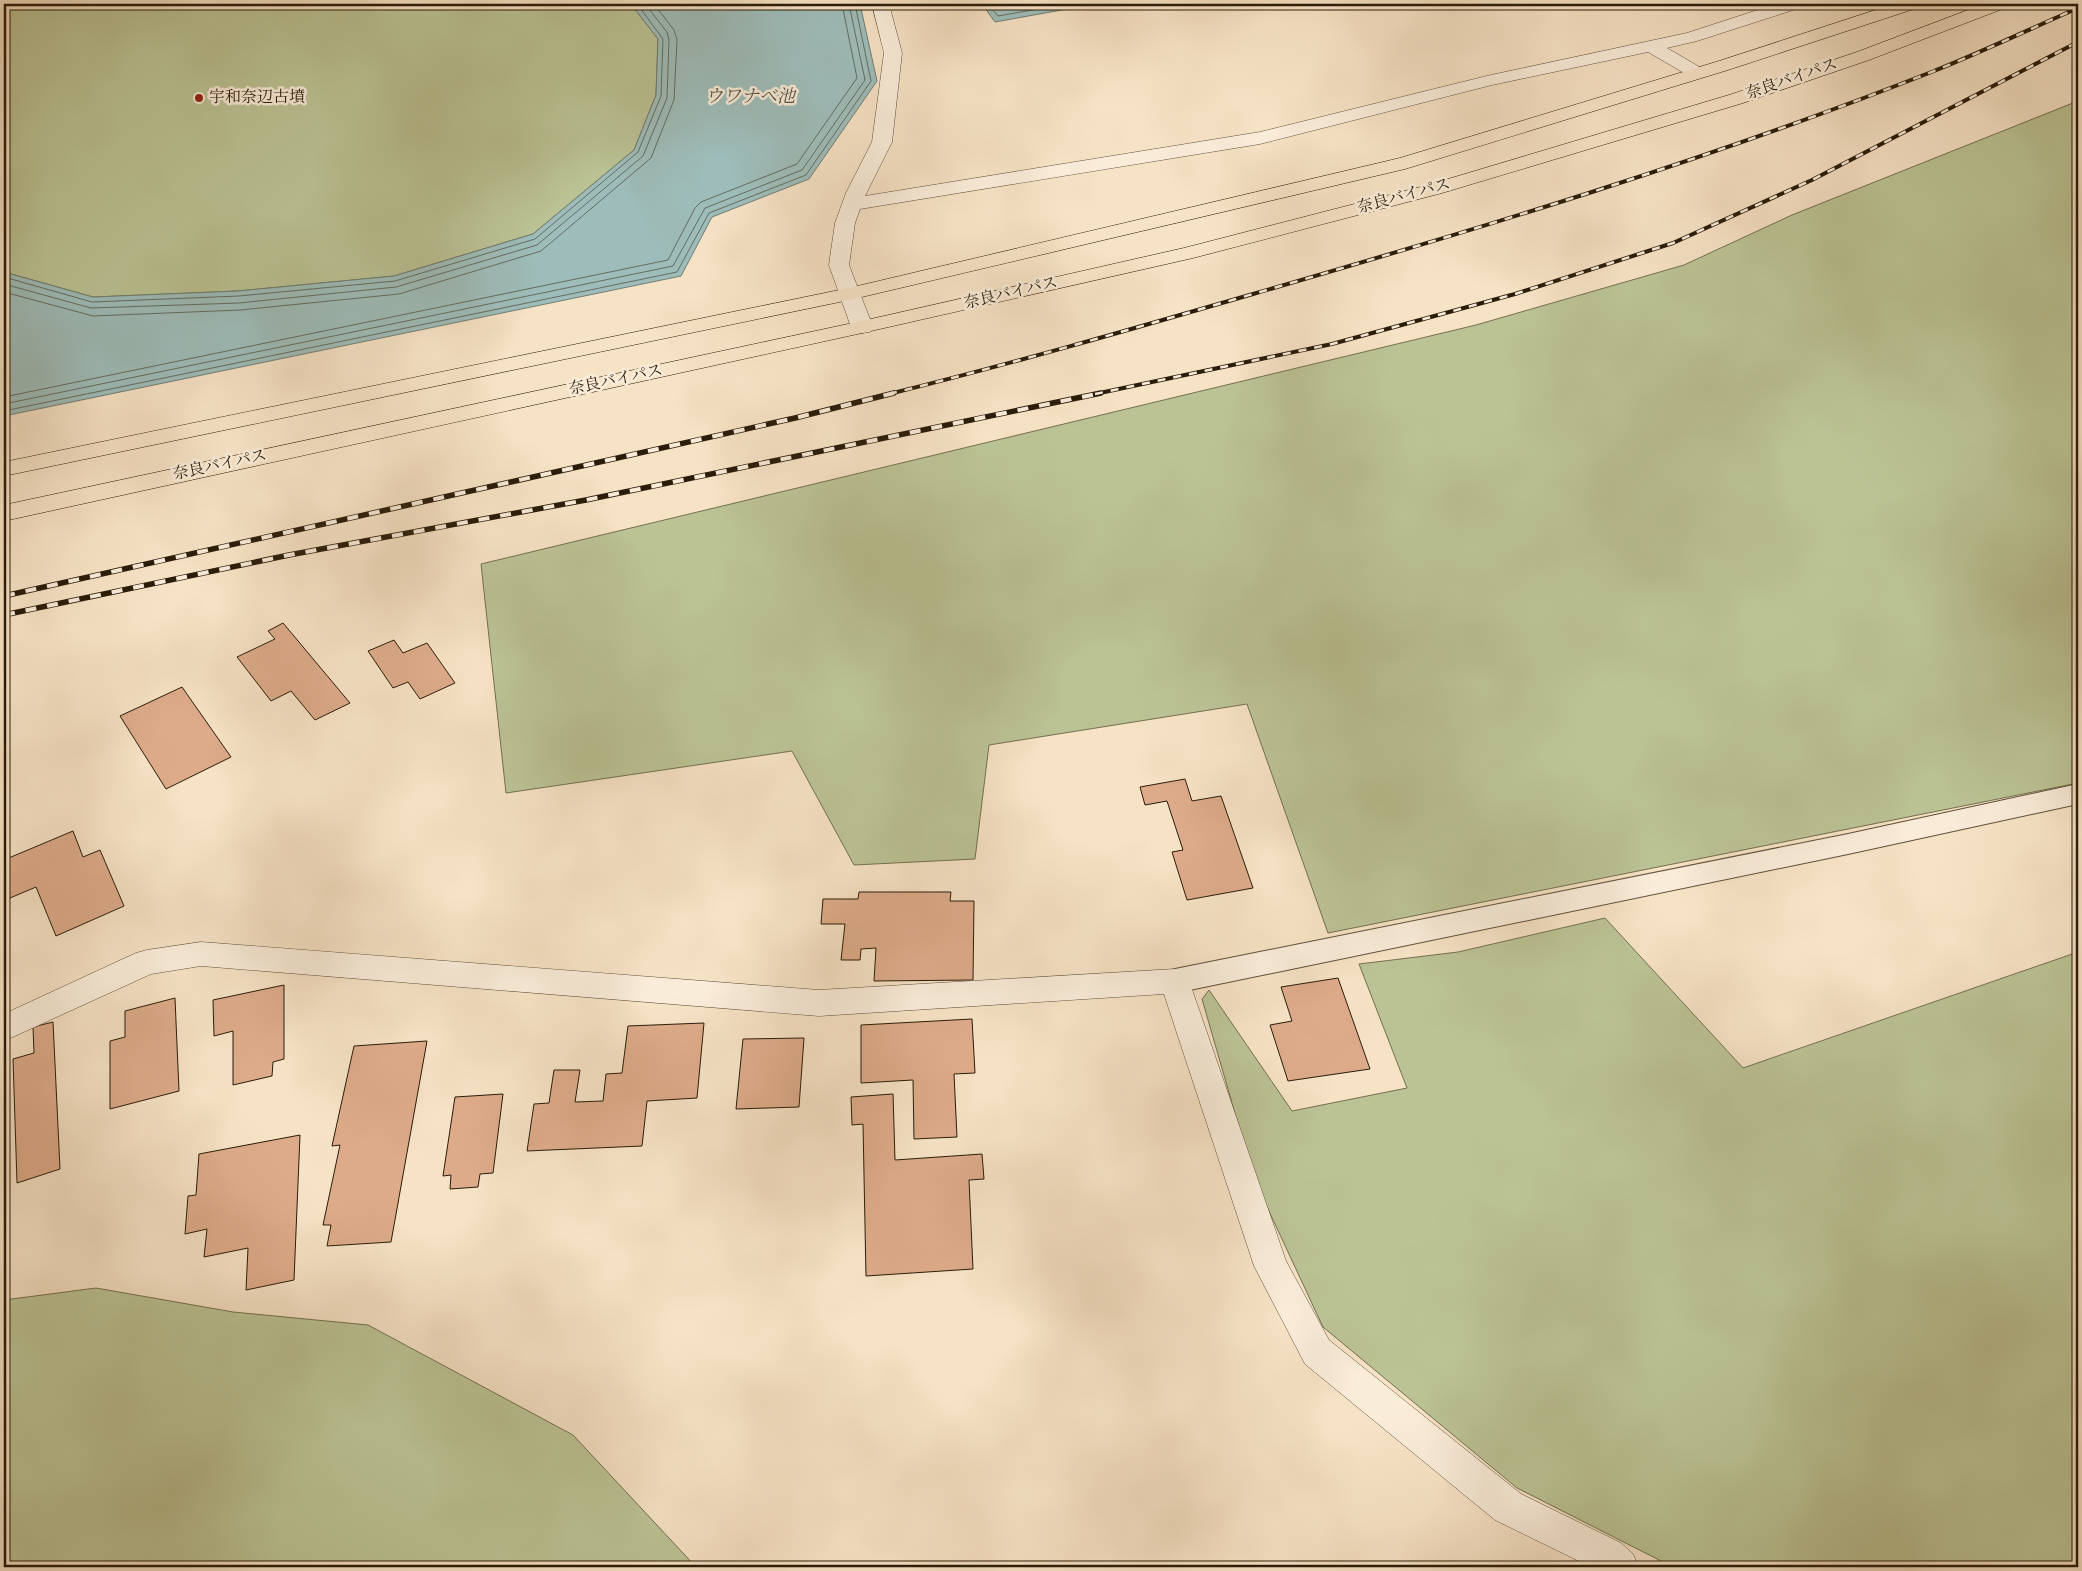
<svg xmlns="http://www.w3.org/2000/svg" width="2082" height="1571" font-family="'Sorts Mill Goudy','Noto Serif JP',serif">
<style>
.green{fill:#bbc395;stroke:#72704f}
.water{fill:#9ebdba;stroke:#707d73}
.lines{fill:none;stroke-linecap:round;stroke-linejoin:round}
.shore{stroke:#646c62;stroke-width:1}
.building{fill:#ddab8a;stroke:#2a1c09}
.lane-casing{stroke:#5d4e38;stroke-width:2}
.street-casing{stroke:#5d4e38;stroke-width:1}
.highway-casing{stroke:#2a1c09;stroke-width:1}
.lane{fill:#f9ecd9;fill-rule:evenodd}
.street{fill:#f9ecd9;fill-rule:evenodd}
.highway{fill:#f6e2c5;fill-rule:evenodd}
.rail-far1-casing{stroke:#2a1c09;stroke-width:4}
.rail-casing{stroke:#2a1c09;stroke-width:5.5}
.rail-far1{stroke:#f9ecd9;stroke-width:2.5;stroke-dasharray:8;stroke-linecap:butt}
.rail{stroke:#f9ecd9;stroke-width:4;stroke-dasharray:11;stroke-linecap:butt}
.poi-dot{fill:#8f2418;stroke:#f9ecd9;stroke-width:2}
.labels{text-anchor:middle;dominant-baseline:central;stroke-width:5;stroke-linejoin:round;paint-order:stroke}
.far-street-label{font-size:16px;fill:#2a1c09;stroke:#f9ecd9}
.far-poi-label{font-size:16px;fill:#2a1c09;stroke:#f9ecd9;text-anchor:start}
.far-water-label{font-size:18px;font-style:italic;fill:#535447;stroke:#f9ecd9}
</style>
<rect width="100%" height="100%" fill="#f6e2c5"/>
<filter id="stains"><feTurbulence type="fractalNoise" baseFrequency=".004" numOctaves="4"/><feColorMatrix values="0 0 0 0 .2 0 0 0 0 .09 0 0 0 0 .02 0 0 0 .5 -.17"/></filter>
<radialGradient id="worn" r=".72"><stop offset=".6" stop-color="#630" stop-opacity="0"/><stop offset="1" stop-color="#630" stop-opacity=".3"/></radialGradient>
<g class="green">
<path d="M4,4H631L658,39L656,95L634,150L533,234L394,276L238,291L93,297L4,272Z"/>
<path d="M2078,101V783L1328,933L1247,704L989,745L975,859L854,865L792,751L506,793L481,564L1476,325L1684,265L1792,215Z"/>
<path d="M1605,918L1743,1068L2078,952V1567H1673L1517,1488L1323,1327L1254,1179L1202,999L1209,990L1292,1111L1407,1088L1359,964L1458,952Z"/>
<path d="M96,1288L233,1312L368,1325L573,1435L696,1567H4V1300Z"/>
</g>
<g class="water">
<path d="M631,4H860L877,81L809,179L712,217L681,276L4,416V272L93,297L238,291L394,276L533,234L634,150L656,95L658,39Z"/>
<path d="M982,4H1095L995,22Z"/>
</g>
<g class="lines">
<g class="shore">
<path d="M988,4L998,16L1067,4"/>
<path d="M4,277L92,302L239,296L395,281L535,239L638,152L661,96L663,39L637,4"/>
<path d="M4,284L91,308L239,303L396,287L537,245L643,156L667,98L669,40L667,32L645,4"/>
<path d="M4,292L93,316L240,310L399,294L541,251L651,158L674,100L677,40L674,30L654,4"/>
<path d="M4,397L668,260L695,208L701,202L797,164L857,78L842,4"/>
<path d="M4,404L673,266L705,208L802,170L865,80L849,4"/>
<path d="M4,411L677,272L709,213L806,175L871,81L855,4"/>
</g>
</g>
<g class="building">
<path d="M283,623L350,703L315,720L291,691L271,701L237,657L275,639L268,631Z"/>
<path d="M394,640L403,653L427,643L455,683L420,699L408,682L393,688L368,651Z"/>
<path d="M182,687L231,757L166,789L120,716Z"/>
<path d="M1185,779L1192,801L1221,796L1253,888L1187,900L1172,852L1183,850L1167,801L1145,805L1140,787Z"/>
<path d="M73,831L83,857L100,850L124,906L56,936L36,887L10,898L4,881V860Z"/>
<path d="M859,892H951L950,901H974L973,980L874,981L876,948L861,949L860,960H841L845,924H821L823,899H858Z"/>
<path d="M1338,978L1370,1069L1288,1081L1270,1025L1292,1021L1281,987Z"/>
<path d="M284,985V1059L273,1062L272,1076L233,1085V1031L214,1036L213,1000Z"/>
<path d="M175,998L179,1091L110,1109V1041L125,1037V1011Z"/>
<path d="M972,1019L975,1073L954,1074L957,1137L914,1139L913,1080L861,1083V1025Z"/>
<path d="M53,1022L60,1169L17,1183L13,1059L34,1053L33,1027Z"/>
<path d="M704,1023L697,1098L647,1101L642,1146L527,1151L534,1104L549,1103L554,1070H580L575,1102L603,1101L606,1074L622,1073L628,1026Z"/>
<path d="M804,1038L799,1107L736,1109L743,1039Z"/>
<path d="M427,1041L391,1242L327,1246L331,1225H323L340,1145L332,1146L354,1046Z"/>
<path d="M503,1094L493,1173L480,1174L478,1187L450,1189L451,1175L443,1176L455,1097Z"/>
<path d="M893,1094L895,1160L982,1154L984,1179L969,1180L973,1269L866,1276L863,1124L852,1125L851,1097Z"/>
<path d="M300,1135L294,1280L246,1290L248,1248L204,1257L207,1229L185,1234L188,1196L196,1195L199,1154Z"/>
</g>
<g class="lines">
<g class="lane-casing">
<path id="lane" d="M2078,784V804L1848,854L1175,993L1165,989L1161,981L1165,973L1175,969L1848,834Z"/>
</g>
<g class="street-casing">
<g id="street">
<path d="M872,4H889L902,53L892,142L865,196L1260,132L1491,75L1687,33L1776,4H1794L1796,6L1793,10L1697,41L1667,48L1703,69L1706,73L1703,77L1697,78L1691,77L1648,52L1492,85L1260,144L860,209L855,223L849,265L873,327L870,332L862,333L854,332L851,327L829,265L835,223L846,193L872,142L884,53Z"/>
<path d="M201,942L819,990L1175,969L1186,972L1286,1261L1329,1340L1521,1494L1621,1543L1633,1554L1639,1567H1591L1495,1520L1305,1364L1254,1266L1164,994L819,1016L201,966L151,974L4,1041V1014L136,953L147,950Z"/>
</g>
</g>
<g class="highway-casing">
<g id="highway">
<path d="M1894,4H1920L1917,8L1731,69L1405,169L849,300L4,476V462L849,288L1400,158L1719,61Z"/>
<path d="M1984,4H2008L2005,8L1869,60L1743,103L1442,193L1193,258L862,333L4,521V505L862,321L1184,248L1428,185L1729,95L1857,52Z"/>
</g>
</g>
<use href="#lane" class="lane"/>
<use href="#street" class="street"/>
<use href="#highway" class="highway"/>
<g class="rail-far1-casing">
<g id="rail-far1">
<path d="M889,394C1011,364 1132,329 1253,294C1482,228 1711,159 1934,71C1982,52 2030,29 2078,8"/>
<path d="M1095,394L1332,344L1515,294L1673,243L1812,180L2078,42"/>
</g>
</g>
<g class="rail-casing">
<g id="rail">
<path d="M4,596L795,418L894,393"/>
<path d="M4,615L289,555L586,500L1101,393"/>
</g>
</g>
<use href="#rail-far1" class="rail-far1"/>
<use href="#rail" class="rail"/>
</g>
<circle class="poi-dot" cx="199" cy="98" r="5"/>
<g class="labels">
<g class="far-street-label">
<text transform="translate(1792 80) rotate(-19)">奈良バイパス</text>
<text transform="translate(1404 197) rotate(-15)">奈良バイパス</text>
<text transform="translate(1011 294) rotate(-13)">奈良バイパス</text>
<text transform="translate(616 381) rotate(-12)">奈良バイパス</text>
<text transform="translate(220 466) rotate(-12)">奈良バイパス</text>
</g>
<g class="far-poi-label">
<text x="209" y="98">宇和奈辺古墳</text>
</g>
<g class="far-water-label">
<text x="750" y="98">ウワナベ池</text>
</g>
</g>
<rect width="2082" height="1571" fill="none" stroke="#f6e2c5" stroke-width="20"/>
<rect x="5" y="5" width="2072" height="1561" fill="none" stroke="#2a1c09" stroke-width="2.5"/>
<rect x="10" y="10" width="2062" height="1551" fill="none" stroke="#2a1c09"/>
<rect width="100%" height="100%" filter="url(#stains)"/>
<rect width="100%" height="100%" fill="url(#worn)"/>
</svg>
